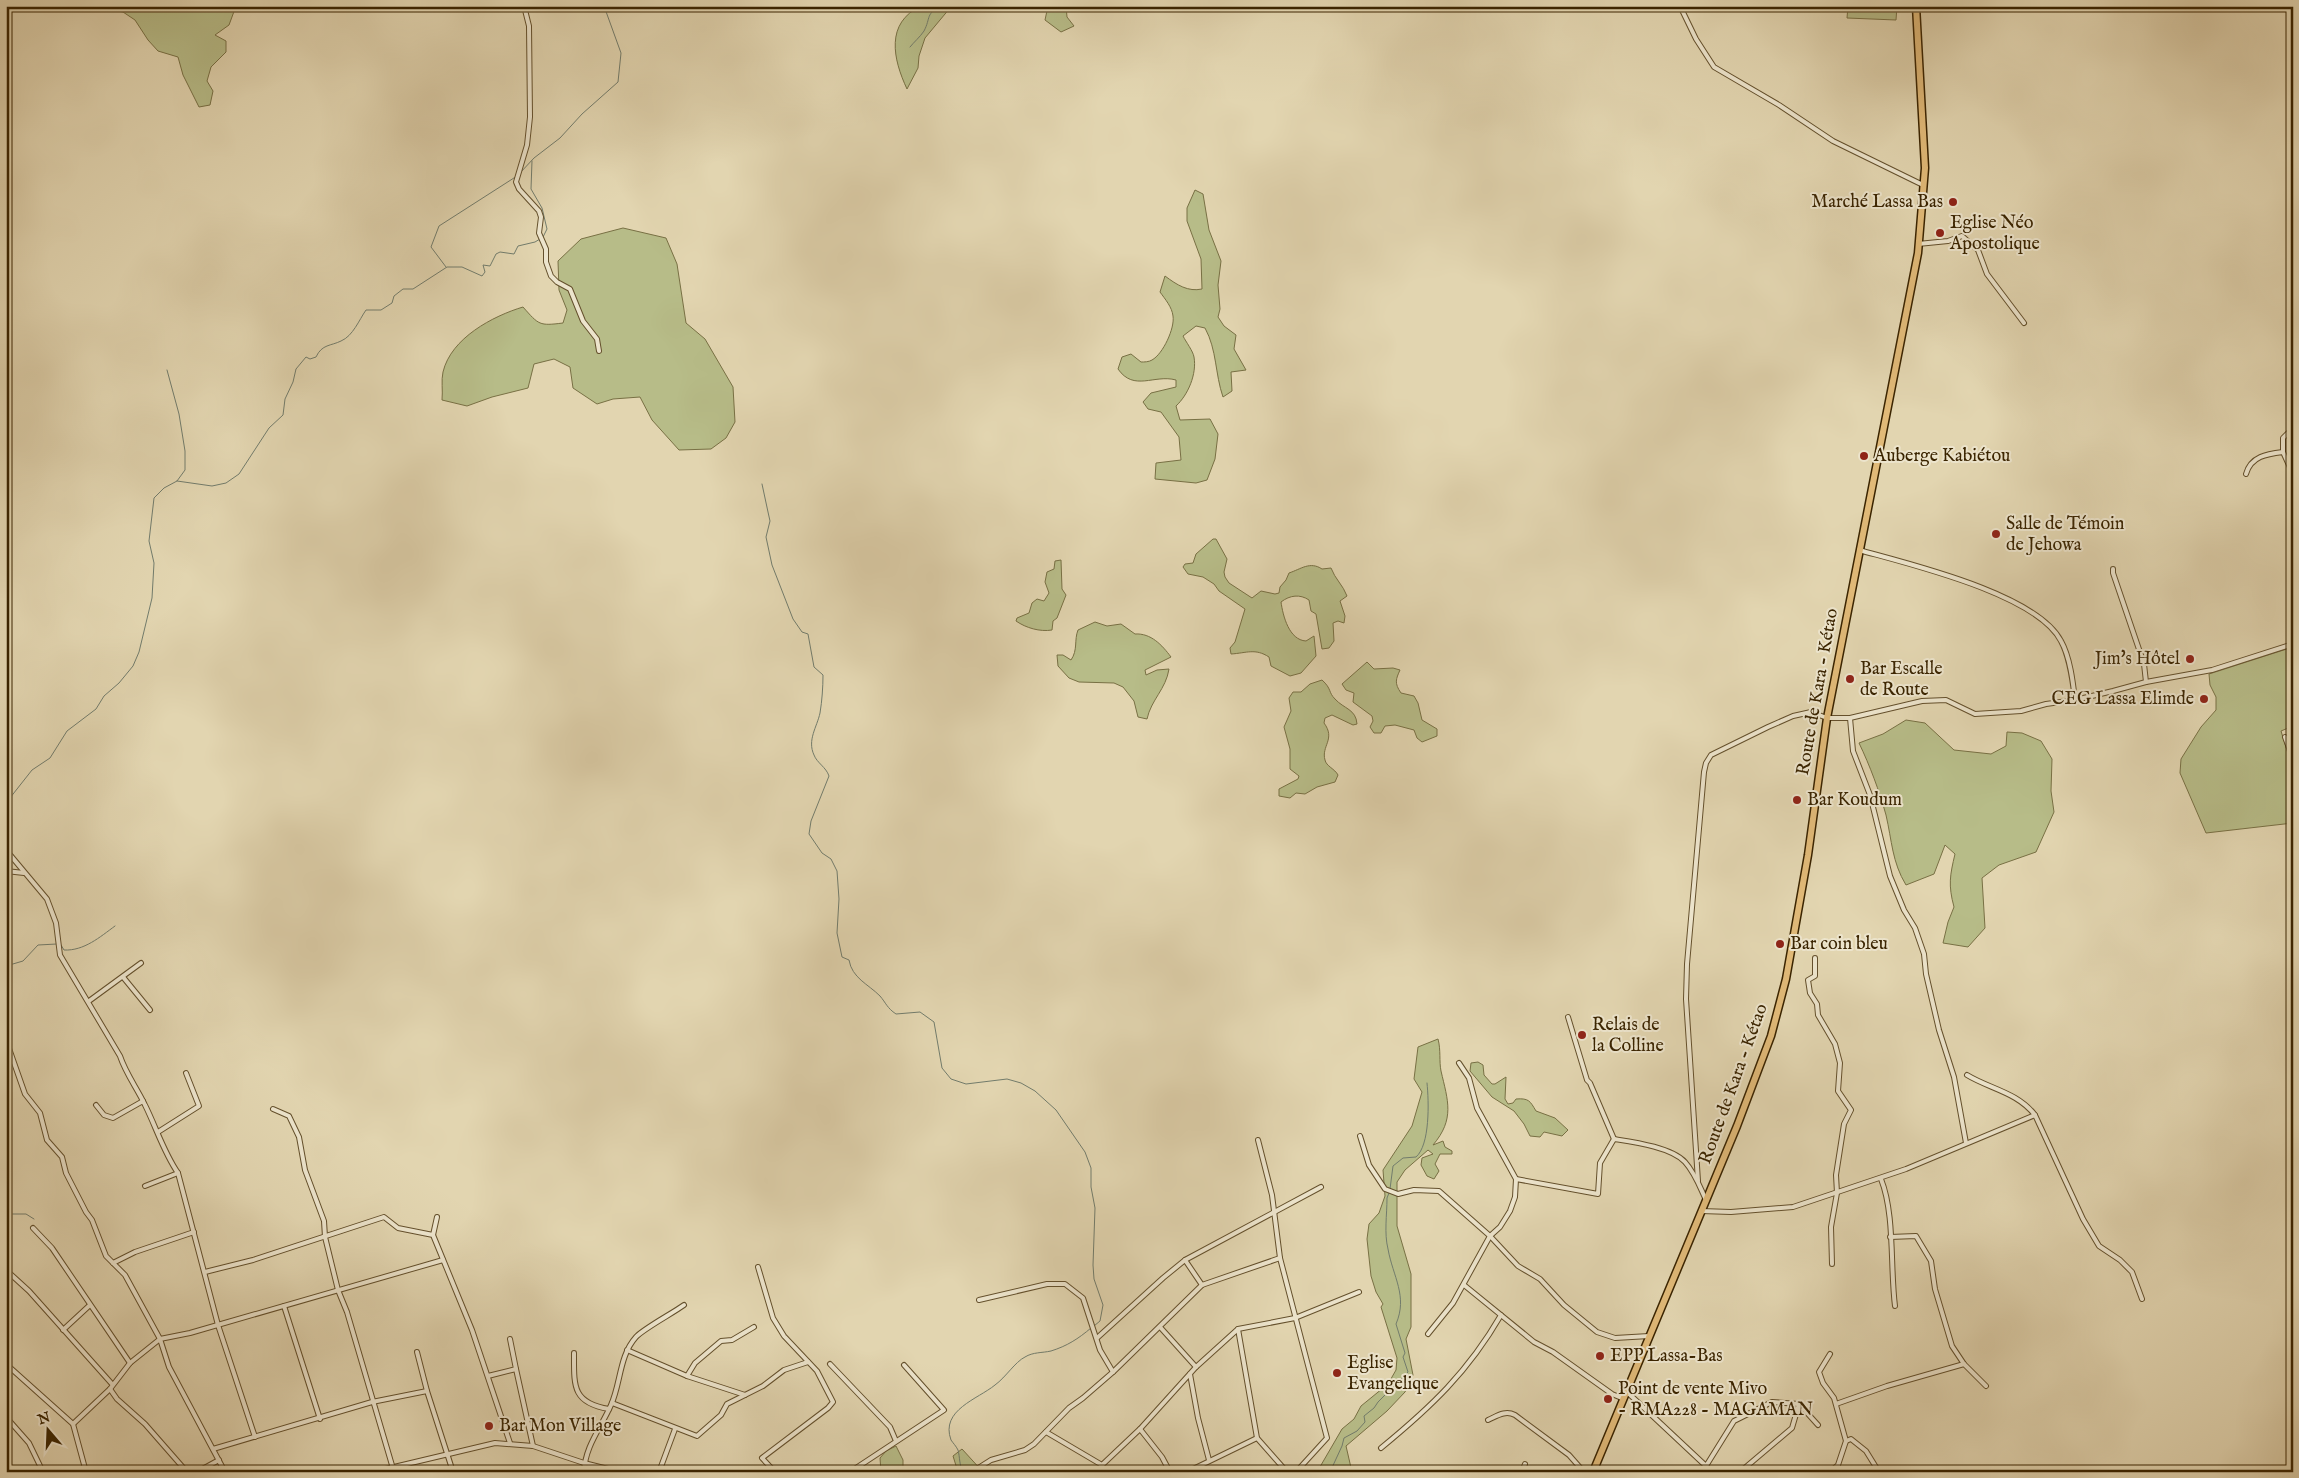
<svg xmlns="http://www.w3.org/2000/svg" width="2299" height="1478" font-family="'IM FELL English',serif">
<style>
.green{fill:#b7bc88;stroke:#787044}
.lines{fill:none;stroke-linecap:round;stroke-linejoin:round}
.stream{stroke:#727c6c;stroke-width:1}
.street-casing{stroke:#64502c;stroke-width:6}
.primary-casing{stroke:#3a2400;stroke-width:9}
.street{stroke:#ece4cc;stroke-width:4}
.primary{stroke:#e1ba78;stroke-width:6}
.poi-dot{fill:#8f2418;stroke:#ece4cc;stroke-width:2}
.labels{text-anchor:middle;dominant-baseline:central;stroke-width:4;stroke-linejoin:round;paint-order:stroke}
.poi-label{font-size:18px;fill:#3a2400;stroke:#ece4cc;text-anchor:start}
.street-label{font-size:18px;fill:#3a2400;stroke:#ece4cc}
</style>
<rect width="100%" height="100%" fill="#e2d5b0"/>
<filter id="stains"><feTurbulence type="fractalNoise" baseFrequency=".004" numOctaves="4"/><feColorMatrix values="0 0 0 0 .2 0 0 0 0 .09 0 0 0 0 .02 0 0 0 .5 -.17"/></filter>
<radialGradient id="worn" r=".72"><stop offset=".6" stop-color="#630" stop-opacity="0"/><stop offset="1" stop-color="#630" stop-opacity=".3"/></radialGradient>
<g class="green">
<path d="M92,6H236L229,25L215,35L226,41V52L211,67L207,81L213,91L210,105L199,107L183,75L178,57L158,51L148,40L135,20L123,12Z"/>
<path d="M921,6H956L950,8L925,38L919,56L918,68L907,89C893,59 885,23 921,6Z"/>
<path d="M1048,6H1066L1067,17L1074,26L1061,32L1045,20Z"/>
<path d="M1848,6H1897L1896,20L1847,18Z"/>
<path d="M1195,190L1203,194L1209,230L1221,261L1218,285L1220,309L1218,317L1224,326L1236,335L1234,349L1246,370L1231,372L1232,391L1223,397C1215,374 1217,350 1205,328L1196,326L1183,336C1186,342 1193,351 1194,357C1197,374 1188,395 1176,406L1180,420L1210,419L1218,434L1215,459L1207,480L1196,483L1155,479L1156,463L1181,460L1179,437L1161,412L1148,409L1143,402L1151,393L1176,387V380C1154,374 1134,392 1118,369L1122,357L1131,354L1141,362C1144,362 1149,362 1152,360C1163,354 1175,328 1173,316C1172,307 1165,299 1160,292L1165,276C1177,285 1188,292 1202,289L1201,259L1187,221V208Z"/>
<path d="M623,228L666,238L677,264L686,323L705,339L733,387L735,422L726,438L711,449L679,450L652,420L640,397L613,399L597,404L573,388L570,367L554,359L534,364L528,388L492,397L467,406L442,400C443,391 441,380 443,372C451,338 493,316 523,307C539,325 539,326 563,323L567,310L559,290L558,261L581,239Z"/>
<path d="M1213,539H1216L1227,559L1224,572L1225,577L1229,583L1252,598L1261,591L1275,594L1279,593L1280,587L1286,580L1289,573C1301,569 1310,561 1322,569L1331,568C1335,579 1343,585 1347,596L1340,601L1345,616L1344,623L1338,621L1333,623L1334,641L1329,648L1322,649L1316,614L1311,611L1309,600C1300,594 1290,595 1281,602C1283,616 1289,640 1306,641L1314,636L1316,656L1301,673L1290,676L1271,666L1269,657C1255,648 1247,653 1231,654L1230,648L1235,642L1245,609L1219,591L1214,584L1203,577L1188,574L1183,567L1185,564L1193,563L1196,554Z"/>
<path d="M1061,560L1062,589L1066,595L1057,618L1053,621L1052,630C1040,632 1026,628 1016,621L1017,618L1029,613L1032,603L1037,599L1044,601L1049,593L1045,582L1047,572L1054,569L1055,561Z"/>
<path d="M1095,622L1107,626L1121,624L1135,634C1151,633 1162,645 1171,657L1145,670L1146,675L1157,670L1169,669C1166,689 1151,700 1147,719L1138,717L1134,701L1123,687L1114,683L1079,682L1069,678L1058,666L1057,655H1063L1071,660C1078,650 1074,640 1078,630Z"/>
<path d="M2293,647V726L2281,731L2293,770V823L2206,833L2180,773L2181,759L2201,727L2216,710V697L2210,685L2209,674Z"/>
<path d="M1367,662L1374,669L1393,668L1400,670C1396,679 1394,683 1401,693L1414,696L1418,703L1422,720L1437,729V736L1422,742L1417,738L1414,730L1395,725L1385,726L1381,733H1374L1370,727L1373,721L1372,716L1353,702L1354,693L1346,690L1342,684Z"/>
<path d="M1322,680C1332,689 1328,692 1335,699C1344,709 1356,709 1357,724L1353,725L1332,715L1325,718L1324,723C1336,739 1321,746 1325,760C1326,766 1335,769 1338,775L1335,782L1317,787L1305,794L1296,793L1290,798L1279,796V789L1298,779L1299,776L1290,769V749L1284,727L1291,711L1289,698L1293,692H1301L1310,684Z"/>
<path d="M1906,720L1925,723L1954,750L1991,754L2006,746L2007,732L2022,733L2041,741L2052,759L2051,791L2054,812L2036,852L1999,865L1982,878L1985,928L1968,947L1943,943L1948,922L1954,907C1948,885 1950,875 1955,854L1945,845L1934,874L1906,885C1892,862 1892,841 1886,815C1879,790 1870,766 1859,743L1883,734Z"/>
<path d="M1438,1039C1441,1050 1439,1061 1441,1071C1448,1101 1455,1119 1433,1145L1443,1141L1445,1147L1452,1151V1154H1440L1435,1164L1439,1171L1434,1179L1427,1176L1421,1165L1422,1158L1433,1154L1428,1150L1405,1170L1397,1182V1226L1411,1274V1327L1406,1339L1413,1375L1405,1392L1387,1411L1346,1446L1352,1472H1317L1342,1429L1354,1419L1361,1406L1388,1384L1396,1370L1397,1358L1381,1307L1383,1304L1376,1292L1371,1276L1367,1239L1369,1224L1379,1213L1385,1196L1383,1170L1412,1126L1422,1092L1414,1079L1418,1047Z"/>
<path d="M1478,1062L1483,1065L1484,1075L1492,1084H1495L1506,1077L1505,1099L1508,1104L1513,1103L1516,1099C1529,1098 1530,1101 1536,1111L1555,1118L1568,1130L1562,1136L1544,1132L1540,1137L1530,1136L1524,1124L1514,1111L1492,1097L1470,1071L1471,1063Z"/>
<path d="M896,1446L903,1460V1472H881L880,1458L886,1451Z"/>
<path d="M962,1449L983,1472H958L953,1456Z"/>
</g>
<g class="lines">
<g class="stream">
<path d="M910,47C914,42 920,37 924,31C931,18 925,13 942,6"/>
<path d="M532,161L531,189L542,208L547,229L543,237"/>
<path d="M520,173L534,158L560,138L582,114L618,82L621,53L604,6"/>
<path d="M446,267L431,247L439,226L517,176"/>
<path d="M177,481L212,486L226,483L239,474L269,428L283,415L285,399L293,382L296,369L306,357L310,359L316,357C322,344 331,346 341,341C353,336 359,320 366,310H381L392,303L394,296L403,289H413L447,267H462L482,276L485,272L483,265L490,266L496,254L500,252L514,254L518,246L535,242L540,239"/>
<path d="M762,484L768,512L770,521L766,537L772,565L793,619L802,632L808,634L814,667L823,675C823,687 822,701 820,713C817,727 807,740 814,755C817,763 826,767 829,776L811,821L809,834L822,853L831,859L837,871L839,899L837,933L842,957L849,960C852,978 868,984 880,996C886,1003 887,1008 896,1014L920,1012L934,1022L942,1068L951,1079L966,1084L1007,1079L1021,1083L1035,1091L1056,1110L1085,1152L1091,1168V1187L1095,1208L1093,1265L1094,1279L1103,1305L1100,1321L1094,1326"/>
<path d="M6,803L32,770L50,758L67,731L96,709L104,696L119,683L133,666L139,652L152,598L154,563L149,541L154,498L164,488L177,481L185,470V451L179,414L167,370"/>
<path d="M61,945L64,950C84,951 100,937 115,926"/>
<path d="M6,966L23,961L38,945L57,944"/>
<path d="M1390,1189L1393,1166L1403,1158L1416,1157C1430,1145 1429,1102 1427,1083"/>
<path d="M6,1214H26L34,1219"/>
<path d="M963,1472C959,1465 960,1457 958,1450C956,1446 953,1443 951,1440C940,1410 978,1399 995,1385C1006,1377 1015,1362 1025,1357C1033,1352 1042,1353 1051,1351C1067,1346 1078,1339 1091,1328"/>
<path d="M1330,1472L1342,1446L1344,1438L1357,1431L1365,1422L1364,1416L1374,1408L1378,1402L1408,1372L1403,1357L1405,1353L1396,1324C1408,1296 1393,1277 1388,1249C1384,1233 1387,1215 1387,1198L1389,1193"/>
</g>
<g class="street-casing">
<g id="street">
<path d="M524,6L529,26L530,117L527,145L516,182L519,189L539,211L541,217L539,233L546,249V262L551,276L557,282L570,289L583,321L597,339L599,351"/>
<path d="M1680,6L1696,39L1714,67L1779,105L1833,141L1923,185"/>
<path d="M1918,244L1948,241L1962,236L1978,250L1987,274L2024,323"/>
<path d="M2283,452V438L2290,431"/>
<path d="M2246,474C2251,456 2267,454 2283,452L2293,474"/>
<path d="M1859,550C1909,564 2037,594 2061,641C2070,657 2073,682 2075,700"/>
<path d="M2113,569V573L2144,664L2146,682"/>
<path d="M1850,718L1853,751L1870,795L1890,876L1904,910L1915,928L1924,954L1926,974L1939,1030L1954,1077L1966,1143"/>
<path d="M2285,737L2293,759"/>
<path d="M6,850L47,899L56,923L60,955L120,1056C126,1074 137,1088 145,1105C156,1127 164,1153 178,1173L218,1325L255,1437"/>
<path d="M6,871L24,873"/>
<path d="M1815,958V976L1808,980L1810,993L1817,1004L1818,1015L1835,1044L1840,1063L1838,1091L1851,1110L1844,1124L1836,1175L1837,1193L1831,1227L1832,1264"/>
<path d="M123,977L150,1010"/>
<path d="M89,1001L141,963"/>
<path d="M1568,1017L1587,1080L1590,1083L1614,1139"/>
<path d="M6,1040L25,1094L40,1113L47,1140L62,1157L66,1173L86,1212L92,1220L106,1256L125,1275L160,1339L169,1367L225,1472"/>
<path d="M1967,1075C1990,1089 2017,1092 2035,1115L2083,1219L2099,1246L2120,1260L2132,1272L2142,1299"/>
<path d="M96,1105L104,1115L113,1118L143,1101"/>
<path d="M273,1109L289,1116L299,1137L305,1170L324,1221L325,1237L338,1290L347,1312L394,1472"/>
<path d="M158,1132L199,1106L186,1073"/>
<path d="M1360,1136L1369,1165L1385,1189L1398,1194L1414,1190L1439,1191L1490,1236L1518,1266L1540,1279L1564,1305L1597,1332L1615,1338L1649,1336"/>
<path d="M1614,1139C1633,1142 1671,1147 1685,1162C1695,1173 1700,1187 1706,1200"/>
<path d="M1258,1140L1272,1195L1280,1258L1327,1438L1296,1472"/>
<path d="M1516,1179L1598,1194L1600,1163L1614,1139"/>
<path d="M1881,1179C1895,1214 1890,1267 1895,1306"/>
<path d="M1698,1181L1686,999L1687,964L1704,772L1706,763L1711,755L1768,727L1793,716L1811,712L1827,718H1850L1922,701L1946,700L1975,714L2021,711L2046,704L2075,700L2113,691L2146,682L2212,670L2293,644"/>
<path d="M145,1186L178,1173"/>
<path d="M1701,1211L1731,1212L1793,1207L1906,1169L2035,1115"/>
<path d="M33,1228L52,1248L130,1363"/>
<path d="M433,1235L437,1217"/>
<path d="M1890,1237L1916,1236L1931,1261L1935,1289L1952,1346L1964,1364L1986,1386"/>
<path d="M1185,1260L1202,1285"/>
<path d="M113,1263L135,1252L194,1232"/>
<path d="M758,1267L773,1318L784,1336L817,1371L833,1402L828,1408L762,1458L775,1472"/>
<path d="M6,1270L29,1291L112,1384"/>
<path d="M205,1272L253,1260L384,1217L398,1228L433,1235L472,1330L510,1443"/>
<path d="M1464,1285L1534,1342L1553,1352L1612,1394L1624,1399"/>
<path d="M979,1300L1047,1284H1065L1083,1298L1100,1350L1113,1372"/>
<path d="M284,1306L320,1419"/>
<path d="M1160,1327L1196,1367"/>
<path d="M1238,1329L1257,1438L1287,1472"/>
<path d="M63,1330L90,1305"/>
<path d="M1428,1334L1453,1303L1490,1236L1500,1227L1510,1211L1515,1197L1516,1179L1477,1108L1469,1078L1459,1063"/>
<path d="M1097,1338L1163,1278L1185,1260L1321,1187"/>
<path d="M627,1350L687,1376L745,1395"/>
<path d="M417,1352L427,1391L453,1472"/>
<path d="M574,1353C574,1386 572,1403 609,1409"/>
<path d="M6,1364L73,1424L86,1472"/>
<path d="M830,1364L890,1427L896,1441"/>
<path d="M516,1369L533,1446"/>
<path d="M1190,1374L1198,1418L1209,1460"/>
<path d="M488,1376L516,1369L510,1339"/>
<path d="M687,1376L695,1363L721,1341L732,1340L754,1327"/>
<path d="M110,1389L117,1399L145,1424L187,1472"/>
<path d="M1627,1392L1706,1466L1734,1421L1772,1402L1799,1404L1818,1425"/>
<path d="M612,1403L697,1436L721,1415L727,1404L763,1386L784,1370L808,1362"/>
<path d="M1836,1404L1887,1386L1964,1364"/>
<path d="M6,1417L29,1443L43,1472"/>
<path d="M1488,1420C1497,1416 1505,1410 1515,1415L1569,1455L1584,1472"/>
<path d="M73,1424L110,1389L130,1363L160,1339L190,1333L443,1260"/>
<path d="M1140,1429L1162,1457L1170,1472"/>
<path d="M1046,1432L1102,1465L1140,1429L1196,1367L1238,1329L1295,1318L1359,1292"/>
<path d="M1846,1441L1851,1439L1866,1451L1879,1472"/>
<path d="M1381,1448C1431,1407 1468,1372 1501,1315"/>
<path d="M213,1449L372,1402L427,1391"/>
<path d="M197,1472L219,1460"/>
<path d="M373,1472L495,1443L533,1446L584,1463L620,1472"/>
<path d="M584,1472C585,1446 601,1428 611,1405C621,1383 619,1356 636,1337C643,1329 673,1313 684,1305"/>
<path d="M659,1472L675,1429"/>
<path d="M850,1472L944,1410L904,1365"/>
<path d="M972,1472L991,1460L1025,1450L1034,1444L1069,1408L1083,1398L1113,1372L1202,1285L1280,1258"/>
<path d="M1187,1472L1257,1438"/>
<path d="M1522,1472L1525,1464"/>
<path d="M1703,1472L1706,1466L1711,1472"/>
<path d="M1740,1472L1792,1428L1799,1404"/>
<path d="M1830,1472L1838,1465L1846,1441L1834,1398L1823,1383L1819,1372L1830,1354"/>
</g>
</g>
<g class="primary-casing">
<path id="primary" d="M1593,1472L1737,1126L1771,1036L1786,979L1808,855L1827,718L1918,253L1925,168L1916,6"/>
</g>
<use href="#street" class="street"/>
<use href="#primary" class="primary"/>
</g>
<g class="poi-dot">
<circle cx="1953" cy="202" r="5"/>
<circle cx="1940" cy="233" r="5"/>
<circle cx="1864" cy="456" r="5"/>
<circle cx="1996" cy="534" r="5"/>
<circle cx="2190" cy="659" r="5"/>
<circle cx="1850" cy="679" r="5"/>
<circle cx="2204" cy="699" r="5"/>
<circle cx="1797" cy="800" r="5"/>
<circle cx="1780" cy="944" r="5"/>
<circle cx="1582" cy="1035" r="5"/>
<circle cx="1600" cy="1356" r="5"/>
<circle cx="1337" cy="1373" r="5"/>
<circle cx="1608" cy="1399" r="5"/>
<circle cx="489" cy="1426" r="5"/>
</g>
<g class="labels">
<g class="poi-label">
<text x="1943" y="202" text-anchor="end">Marché Lassa Bas</text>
<text x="1950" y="223">Eglise Néo<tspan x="1950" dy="21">Apostolique</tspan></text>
<text x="1874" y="456">Auberge Kabiétou</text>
<text x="2006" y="524">Salle de Témoin<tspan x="2006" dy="21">de Jehowa</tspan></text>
<text x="2180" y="659" text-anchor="end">Jim's Hôtel</text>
<text x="1860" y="669">Bar Escalle<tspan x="1860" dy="21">de Route</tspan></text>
<text x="2194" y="699" text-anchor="end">CEG Lassa Elimde</text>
<text x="1807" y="800">Bar Koudum</text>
<text x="1790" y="944">Bar coin bleu</text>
<text x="1592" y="1025">Relais de<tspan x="1592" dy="21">la Colline</tspan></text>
<text x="1610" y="1356">EPP Lassa-Bas</text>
<text x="1347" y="1363">Eglise<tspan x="1347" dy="21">Evangelique</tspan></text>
<text x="1618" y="1389">Point de vente Mivo<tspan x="1618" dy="21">- RMA228 - MAGAMAN</tspan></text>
<text x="499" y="1426">Bar Mon Village</text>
</g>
<g class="street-label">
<text transform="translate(1818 692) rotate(-80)">Route de Kara - Kétao</text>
<text transform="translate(1734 1084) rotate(-70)">Route de Kara - Kétao</text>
</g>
</g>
<rect width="2299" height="1478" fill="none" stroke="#e2d5b0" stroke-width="25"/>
<rect x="8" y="8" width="2284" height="1463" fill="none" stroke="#3a2400" stroke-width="2.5"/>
<rect x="12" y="12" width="2274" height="1453" fill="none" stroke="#3a2400"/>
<g transform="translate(48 1430) rotate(341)" stroke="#ece4cc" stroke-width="4" paint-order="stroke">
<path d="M0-4L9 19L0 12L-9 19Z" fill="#3a2400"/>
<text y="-8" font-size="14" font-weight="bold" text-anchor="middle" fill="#3a2400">N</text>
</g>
<rect width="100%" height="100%" filter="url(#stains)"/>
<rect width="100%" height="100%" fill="url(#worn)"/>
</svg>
